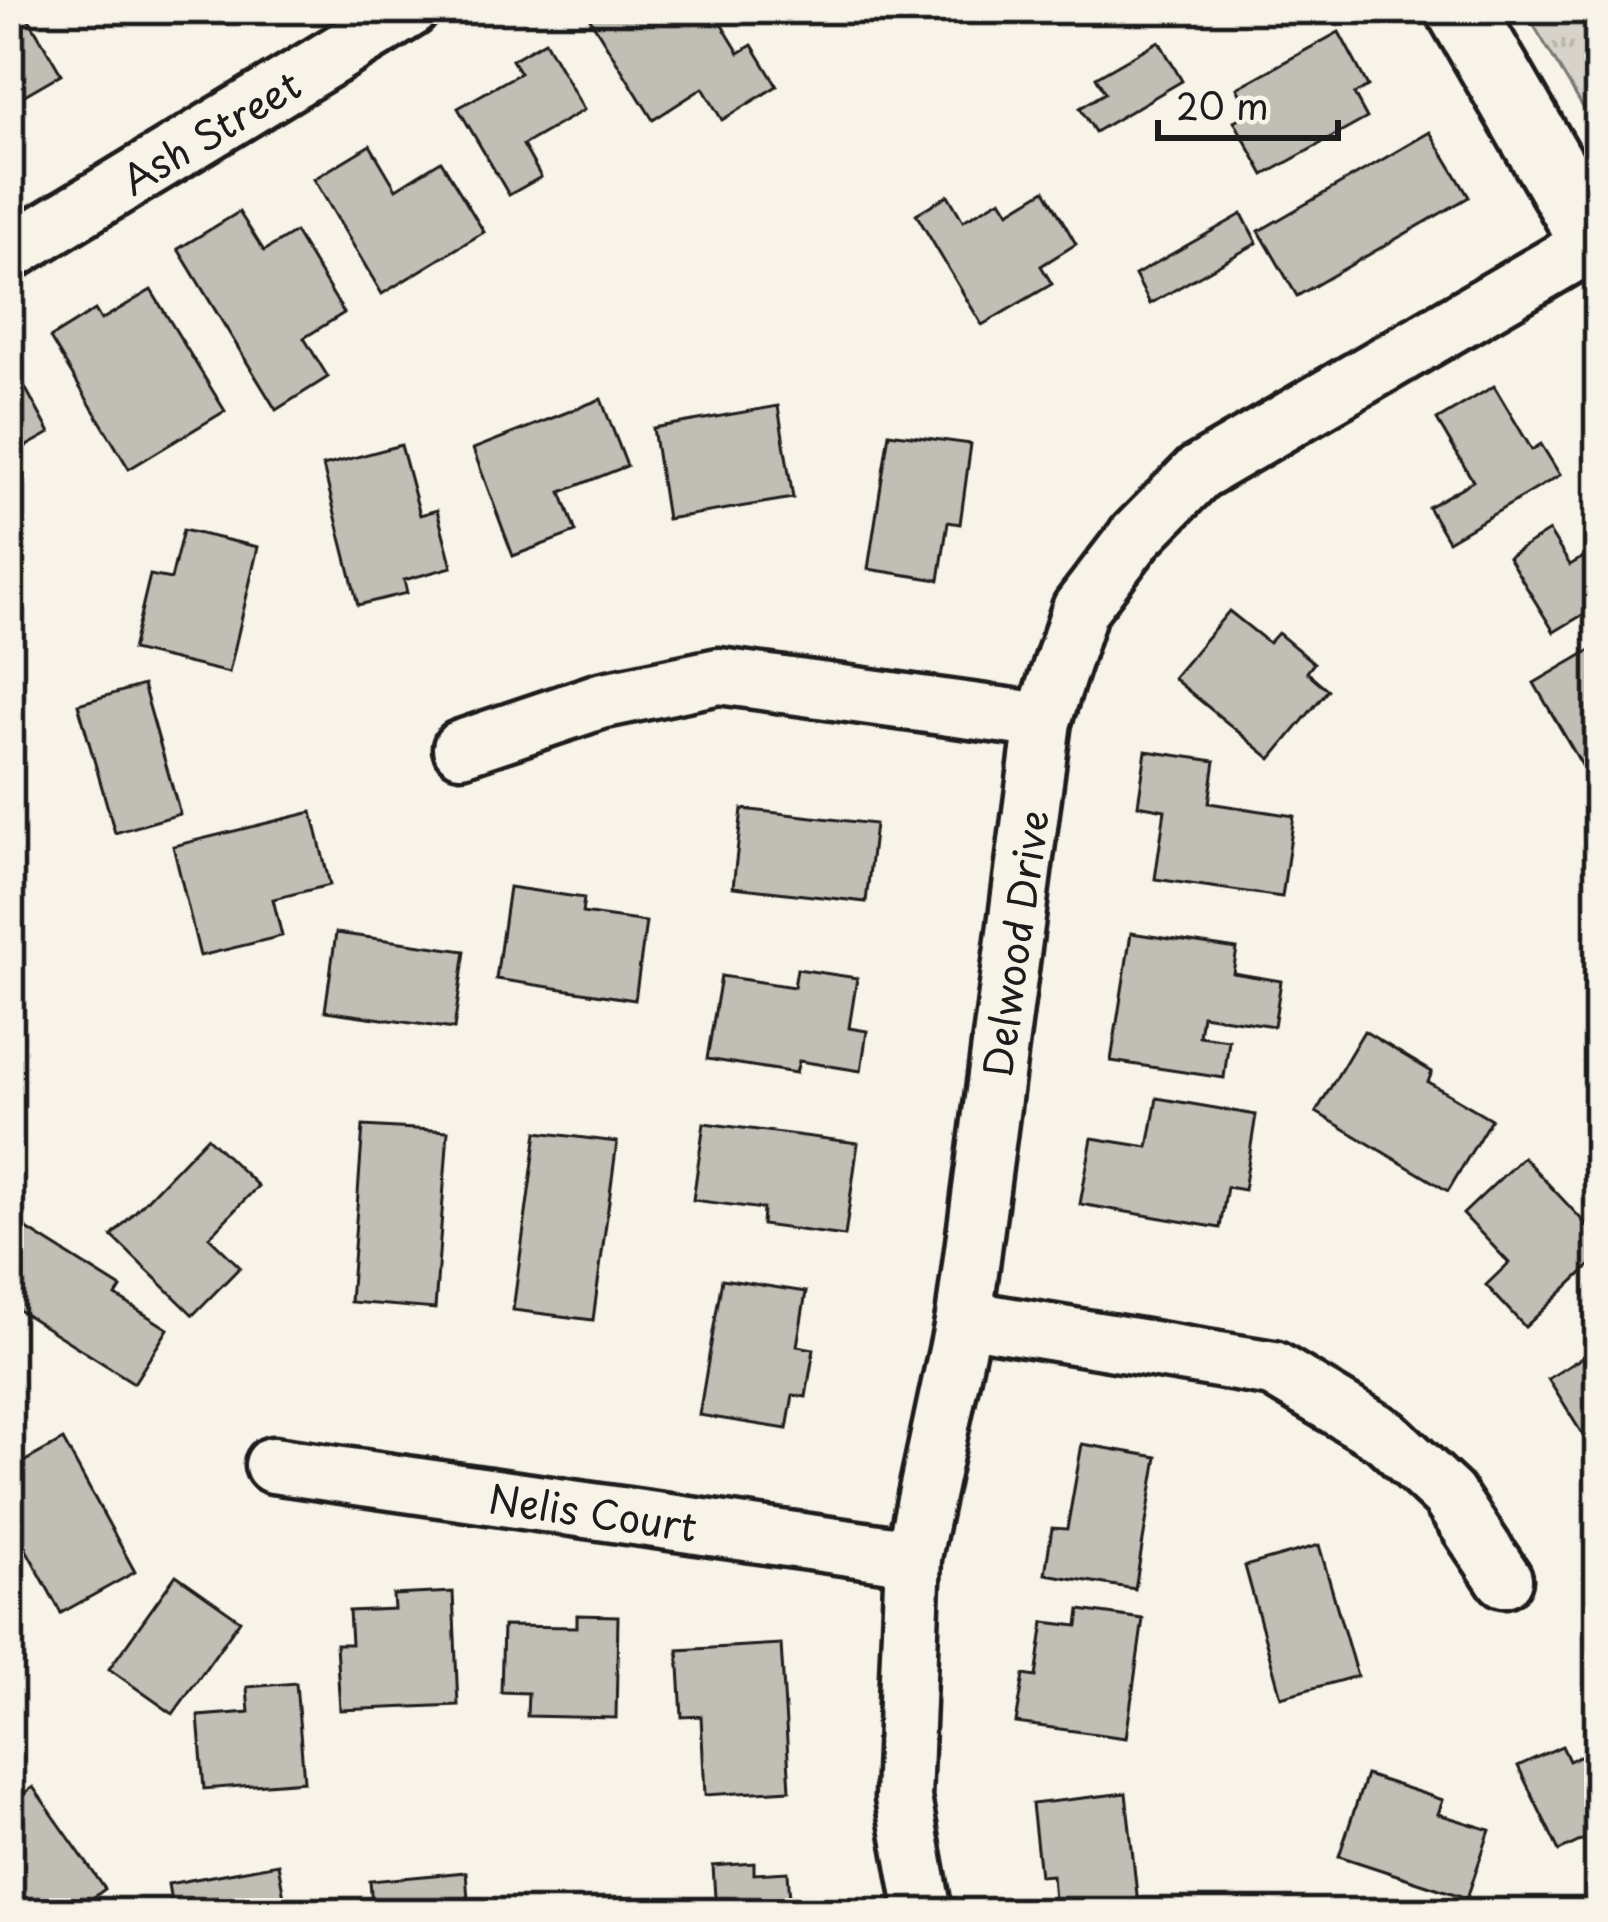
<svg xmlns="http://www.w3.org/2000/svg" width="1608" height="1922" font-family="'Playpen Sans',sans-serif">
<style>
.grass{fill:url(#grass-tufts);stroke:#7a7874;stroke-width:3}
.building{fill:#c0beb5;stroke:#1c1c1c;stroke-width:3}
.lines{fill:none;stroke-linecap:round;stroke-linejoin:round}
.minor-casing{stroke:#1c1c1c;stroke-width:63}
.tertiary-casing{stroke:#1c1c1c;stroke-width:75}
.minor{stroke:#f7f3e8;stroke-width:54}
.tertiary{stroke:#f7f3e8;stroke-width:66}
.labels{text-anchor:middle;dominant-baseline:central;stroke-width:9;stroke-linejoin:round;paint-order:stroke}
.street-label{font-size:39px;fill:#1c1c1c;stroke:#f7f3e8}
</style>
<defs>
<pattern id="grass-tufts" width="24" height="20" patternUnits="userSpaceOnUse" patternTransform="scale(3)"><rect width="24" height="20" fill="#d7d3cb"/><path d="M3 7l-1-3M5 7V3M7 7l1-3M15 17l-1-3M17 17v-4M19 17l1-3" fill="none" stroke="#b8b5ae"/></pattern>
</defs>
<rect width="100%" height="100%" fill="#f7f3e8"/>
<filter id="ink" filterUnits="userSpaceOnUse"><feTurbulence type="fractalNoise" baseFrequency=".00833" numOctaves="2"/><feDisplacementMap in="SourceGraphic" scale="24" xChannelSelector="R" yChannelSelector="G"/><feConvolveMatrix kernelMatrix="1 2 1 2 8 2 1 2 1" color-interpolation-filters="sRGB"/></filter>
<g filter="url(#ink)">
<path class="grass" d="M1524,9H1599V134Z"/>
<g class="building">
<path d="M9,9H23L61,74L9,104Z"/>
<path d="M584,9H712L739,53L752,45L777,86L722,120L703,88L653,120Z"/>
<path d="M1339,32L1368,86L1354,94L1367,118L1264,175L1234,121L1250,113L1237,88Z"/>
<path d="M545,41L584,110L523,145L541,177L509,195L458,108L520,73L512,60Z"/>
<path d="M1159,41L1182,81L1095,132L1080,108L1105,93L1096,77Z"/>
<path d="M1430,132L1469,197L1297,296L1259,231Z"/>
<path d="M370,145L396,189L441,161L484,232L382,294L314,179Z"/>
<path d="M1045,190L1076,244L1041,266L1052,284L982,325L916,214L948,195L963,221L1001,199L1009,212Z"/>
<path d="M239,212L264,251L295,232L344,313L304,338L328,377L276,410L178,249Z"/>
<path d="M1242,214L1257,243L1150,304L1135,275Z"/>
<path d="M151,290L225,411L129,469L50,338L95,310L101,320Z"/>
<path d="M9,358L50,433L9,456Z"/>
<path d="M1494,386L1532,450L1541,444L1560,475L1448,541L1428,507L1473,481L1437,420Z"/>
<path d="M601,399L627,466L561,492L576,532L513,556L473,449Z"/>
<path d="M778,406L793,498L667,519L653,428Z"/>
<path d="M889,433L971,444L960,524L948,522L939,580L868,569Z"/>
<path d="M401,445L420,515L437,510L452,567L404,580L407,593L358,605L323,466Z"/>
<path d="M183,530L258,547L229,673L132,650L150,575L171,579Z"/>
<path d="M1549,531L1570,565L1595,550L1599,558V605L1554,632L1508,557Z"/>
<path d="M1229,611L1269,643L1278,633L1314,663L1307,672L1328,690L1271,759L1173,678Z"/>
<path d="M1599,645V774L1590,779L1534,683Z"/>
<path d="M143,685L180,814L115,833L78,704Z"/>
<path d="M1146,751L1215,761L1209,803L1294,816L1282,897L1155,879L1165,810L1138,805Z"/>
<path d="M742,809L875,824L866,902L733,887Z"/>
<path d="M312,812L330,885L273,899L282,936L200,956L173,846Z"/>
<path d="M509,887L584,898L582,913L646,922L635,1000L496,979Z"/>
<path d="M336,933L465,951L454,1029L325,1011Z"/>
<path d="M1131,933L1237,949L1233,973L1281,981L1274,1026L1202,1015L1199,1036L1229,1040L1224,1078L1111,1061Z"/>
<path d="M797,969L857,978L849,1028L867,1031L861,1071L799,1061L796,1073L707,1059L721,976L794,987Z"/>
<path d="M1364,1031L1432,1072L1428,1082L1491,1119L1448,1191L1316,1112Z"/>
<path d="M1157,1098L1256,1115L1244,1190L1227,1187L1220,1228L1080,1204L1092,1138L1148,1147Z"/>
<path d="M704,1123L858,1143L845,1236L762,1225L763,1209L693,1200Z"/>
<path d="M363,1126L448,1131L435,1309L350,1302Z"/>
<path d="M537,1132L617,1142L593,1320L513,1310Z"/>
<path d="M207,1137L258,1186L209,1237L240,1267L193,1315L112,1236Z"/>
<path d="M1523,1157L1599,1238V1257L1525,1327L1486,1285L1509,1263L1463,1214Z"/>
<path d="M19,1224L121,1288L116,1296L168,1329L134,1383L9,1304V1241Z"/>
<path d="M722,1279L806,1292L797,1346L814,1349L806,1397L793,1395L787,1429L699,1415Z"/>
<path d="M1599,1347V1450L1594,1453L1548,1379Z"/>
<path d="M63,1440L135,1572L61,1613L9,1518V1470Z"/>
<path d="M1082,1444L1157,1457L1135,1589L1045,1574L1052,1528L1067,1529Z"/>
<path d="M1319,1545L1357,1676L1281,1697L1245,1566Z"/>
<path d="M176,1575L240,1620L173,1714L109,1669Z"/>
<path d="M453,1592L458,1705L340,1710L336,1644H351L349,1611L394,1609L393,1595Z"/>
<path d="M1080,1610L1143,1619L1126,1738L1016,1723L1024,1675L1036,1677L1044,1622L1078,1626Z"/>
<path d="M577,1615L618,1616L616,1718L527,1716L528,1693L501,1692L503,1626L577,1627Z"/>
<path d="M781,1644L790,1790L705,1795L701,1716L682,1717L678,1650Z"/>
<path d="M296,1683L304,1781L204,1789L198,1716L249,1712L247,1687Z"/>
<path d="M1562,1746L1569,1761L1599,1747V1832L1559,1851L1518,1766Z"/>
<path d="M1366,1775L1443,1800L1438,1814L1490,1830L1467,1898L1339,1856Z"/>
<path d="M33,1787L105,1889L72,1913H9V1804Z"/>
<path d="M1126,1793L1139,1913H1055L1052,1875L1040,1876L1032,1804Z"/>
<path d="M754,1863V1874L788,1872L791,1913H716L713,1866Z"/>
<path d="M278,1864L287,1913H173L168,1884Z"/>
<path d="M466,1872L469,1913H364L363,1907L372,1906L370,1881Z"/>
</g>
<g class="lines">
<g class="minor-casing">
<g id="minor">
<path d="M9,253L411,9"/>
<path d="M461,748L600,701L719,676L1043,721"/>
<path d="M964,1318L1273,1369L1385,1436L1448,1495L1504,1579"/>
<path d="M273,1465L913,1557"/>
<path d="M924,1913L903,1798L913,1557L964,1318L1043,721L1080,609L1136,536L1198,473L1594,242"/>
</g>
</g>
<g class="tertiary-casing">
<path id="tertiary" d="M1460,9L1599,250"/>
</g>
<use href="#minor" class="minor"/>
<use href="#tertiary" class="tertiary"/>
</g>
</g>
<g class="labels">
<g class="street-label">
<text transform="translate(210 131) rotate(-31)">Ash Street</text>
<text transform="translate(1014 943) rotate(-82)">Delwood Drive</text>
<text transform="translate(593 1511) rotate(8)">Nelis Court</text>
</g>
</g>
<rect width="1608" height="1922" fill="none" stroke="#f7f3e8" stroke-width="48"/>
<rect x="24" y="24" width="1560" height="1874" fill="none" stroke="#1c1c1c" stroke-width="4.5" filter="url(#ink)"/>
<path d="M1158 120v18h180v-18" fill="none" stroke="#1c1c1c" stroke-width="6"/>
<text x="1176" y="120" font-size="36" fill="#1c1c1c" stroke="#f7f3e8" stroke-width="9" paint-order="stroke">20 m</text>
</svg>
